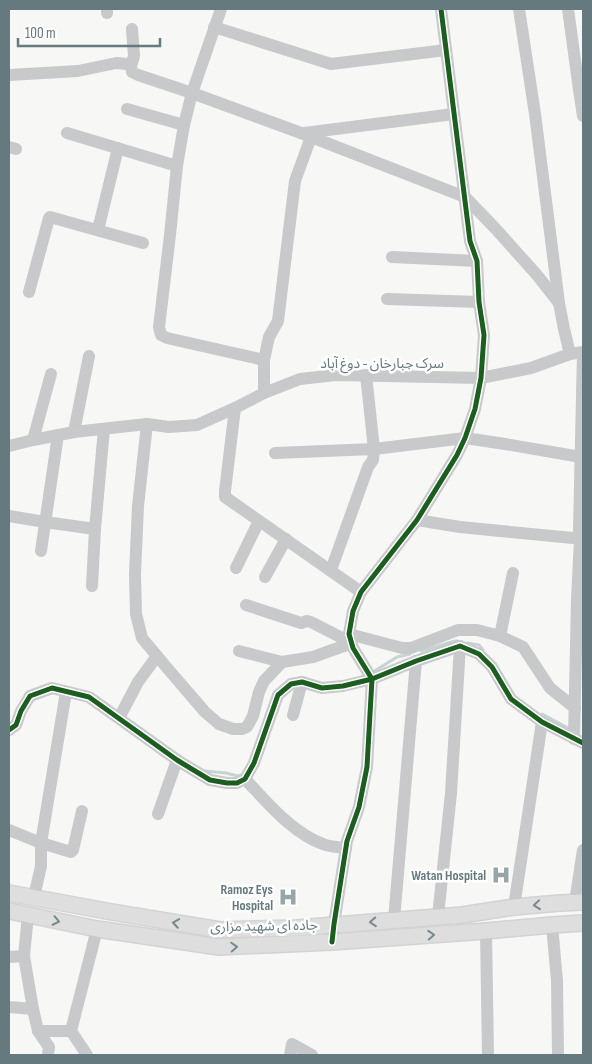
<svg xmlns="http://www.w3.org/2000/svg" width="592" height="1064" font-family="'Sofia Sans Condensed','Noto Sans Arabic',sans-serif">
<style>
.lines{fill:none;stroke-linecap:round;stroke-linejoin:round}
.stream{stroke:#c7d4d4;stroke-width:3}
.major-casing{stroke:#d2d3d3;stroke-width:18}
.minor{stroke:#c7c9ca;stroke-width:12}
.major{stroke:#dedede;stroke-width:15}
.cycleway-casing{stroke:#fff;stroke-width:8}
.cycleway{stroke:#1b5e20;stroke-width:5}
.oneway{stroke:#76898d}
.labels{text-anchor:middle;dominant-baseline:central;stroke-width:5;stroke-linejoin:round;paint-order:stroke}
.street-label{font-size:14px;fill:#647a7f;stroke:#fff}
.poi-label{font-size:14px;font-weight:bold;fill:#647a7f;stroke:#fff;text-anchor:end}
</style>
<rect width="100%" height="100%" fill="#f7f7f6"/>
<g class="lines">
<g class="stream">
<path d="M467,643L479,645L483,650"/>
<path d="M421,651L455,641H458"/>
<path d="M373,672L397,657L410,654"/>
<path d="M542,714L572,730"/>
<path d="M205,771L226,773L238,776L240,775"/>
</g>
<g class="major-casing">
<g id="major">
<path d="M9,893L112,912L220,930L297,928L462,915L514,907L560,903L583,902"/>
<path d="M9,911L97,929L219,947L332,942L486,931L552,925L583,923"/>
</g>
</g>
<g class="minor">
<path d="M107,9V13"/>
<path d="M221,9L192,93L184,125L177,166L170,235L159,327L161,335L167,338L264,360"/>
<path d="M519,9L535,114L559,303L564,329L570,354"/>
<path d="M568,9L579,90L583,116"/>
<path d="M214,27L331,64L446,50"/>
<path d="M131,66L134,56L132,29"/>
<path d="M9,75L78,71L116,63L127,64L131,66L132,72L138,75L192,93L301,133L465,197L494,227L537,275L559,303"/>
<path d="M127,109L184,125"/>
<path d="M67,133L177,166"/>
<path d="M304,133L454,114"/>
<path d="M9,147L16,149"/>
<path d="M98,230L118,148"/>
<path d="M392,257L477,261"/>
<path d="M29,292L49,218L50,217L143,243"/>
<path d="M387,299L479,302"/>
<path d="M264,393V360L269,337L278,321L295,181L311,137"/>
<path d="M235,408L225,491V497L361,592"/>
<path d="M147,424L138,506L135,574L136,614L142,638L168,669L205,712L219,724L233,729H242L247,727L253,716L259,692L264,681L282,662L313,657L352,643"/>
<path d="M74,432L89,356"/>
<path d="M33,440L51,374"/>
<path d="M9,446L33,440L74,432L147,424L169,427L197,425L235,408L264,393L300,379L336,375L481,378L531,368L570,354L583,352"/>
<path d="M275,453L374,449L465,438L505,444L581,457"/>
<path d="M9,516L45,522L95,529"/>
<path d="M417,520L460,527L583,539"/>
<path d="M41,551L58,435"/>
<path d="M236,568L259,521"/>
<path d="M331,570L368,467L373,460L374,449L366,375"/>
<path d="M265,577L286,539"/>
<path d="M92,586L95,529L104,429"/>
<path d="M246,605L301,623L307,621L311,622L352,643"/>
<path d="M349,634L402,648H411L458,630H477L500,636L523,647L550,688L575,708"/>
<path d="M500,636L513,573"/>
<path d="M239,651L282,662"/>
<path d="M293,715L302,682"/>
<path d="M119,718L138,682L157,656"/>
<path d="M9,730L16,725L21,711L30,696L52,688L89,697L177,760L210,780L227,783H237L245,779L254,763L278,695L291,684L302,682L322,688L343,686L372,679L416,661L460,646L479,654L492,667L511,699L542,722L583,743"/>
<path d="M574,739L577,599L580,539L579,530L583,353"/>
<path d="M245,779C267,802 292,833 323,844C330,847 338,847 346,848"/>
<path d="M158,814L177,760"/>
<path d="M9,830L41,843L71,852L73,850L82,811"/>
<path d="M34,897L41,866V843L66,692"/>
<path d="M575,902L583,850"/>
<path d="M514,907L542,722"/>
<path d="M28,915L24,956L33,1009L38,1031L49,1047L48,1055"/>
<path d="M438,916L451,793L460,646"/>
<path d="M394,920L416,661"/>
<path d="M552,925L557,981L558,1055"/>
<path d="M486,931L488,1055"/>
<path d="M332,942L334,924L347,841L359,807L367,767L372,679L353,648L349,634L353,611L361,592L417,520L457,455L465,438L475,409L481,378L484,335L479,302L477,261L470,241L441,9"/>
<path d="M9,957L24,956"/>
<path d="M9,1007L33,1009"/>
<path d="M38,1031H71L87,1055"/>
<path d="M71,1031L97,929"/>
<path d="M290,1055L292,1044L312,1055"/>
</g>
<use href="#major" class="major"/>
<g class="cycleway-casing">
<g id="cycleway">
<path d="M9,730L16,725L21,711L30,696L52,688L89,697L177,760L210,780L227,783H237L245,779L254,763L278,695L291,684L302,682L322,688L343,686L372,679L416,661L460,646L479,654L492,667L511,699L542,722L583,743"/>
<path d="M332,942L334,924L347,841L359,807L367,767L372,679L353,648L349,634L353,611L361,592L417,520L457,455L465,438L475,409L481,378L484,335L479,302L477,261L470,241L441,9"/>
</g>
</g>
<use href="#cycleway" class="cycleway"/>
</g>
<defs><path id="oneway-chevron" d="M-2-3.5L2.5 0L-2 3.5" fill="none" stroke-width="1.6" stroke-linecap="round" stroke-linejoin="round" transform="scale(1.25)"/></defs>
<g class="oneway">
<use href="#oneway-chevron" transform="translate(537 905) rotate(174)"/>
<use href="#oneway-chevron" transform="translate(56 921) rotate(12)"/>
<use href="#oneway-chevron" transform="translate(373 922) rotate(176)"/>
<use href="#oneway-chevron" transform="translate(176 923) rotate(-171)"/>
<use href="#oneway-chevron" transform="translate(431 935) rotate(-4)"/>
<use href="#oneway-chevron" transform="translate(234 947) rotate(-3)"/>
</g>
<defs>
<g id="hospital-bare" transform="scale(1.5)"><path d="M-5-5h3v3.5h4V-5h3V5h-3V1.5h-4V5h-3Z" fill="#97a6a9" stroke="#fff" stroke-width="2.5" paint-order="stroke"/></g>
</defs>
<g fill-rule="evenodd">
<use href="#hospital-bare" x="501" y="875"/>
<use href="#hospital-bare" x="288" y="897"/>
</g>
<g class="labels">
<g class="street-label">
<text x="382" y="363">سرک جبارخان - دوغ آباد</text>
<text transform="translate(264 926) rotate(-1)">جاده ای شهید مزاری</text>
</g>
<g class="poi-label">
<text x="486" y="875">Watan Hospital</text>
<text x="273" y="889">Ramoz Eys<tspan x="273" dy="16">Hospital</tspan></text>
</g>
</g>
<rect width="592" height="1064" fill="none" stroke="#647a7f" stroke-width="20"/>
<path d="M18 38v8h142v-8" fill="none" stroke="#647a7f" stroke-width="2.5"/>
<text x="25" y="38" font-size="15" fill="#647a7f" stroke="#ffffff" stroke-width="4" paint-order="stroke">100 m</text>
</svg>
